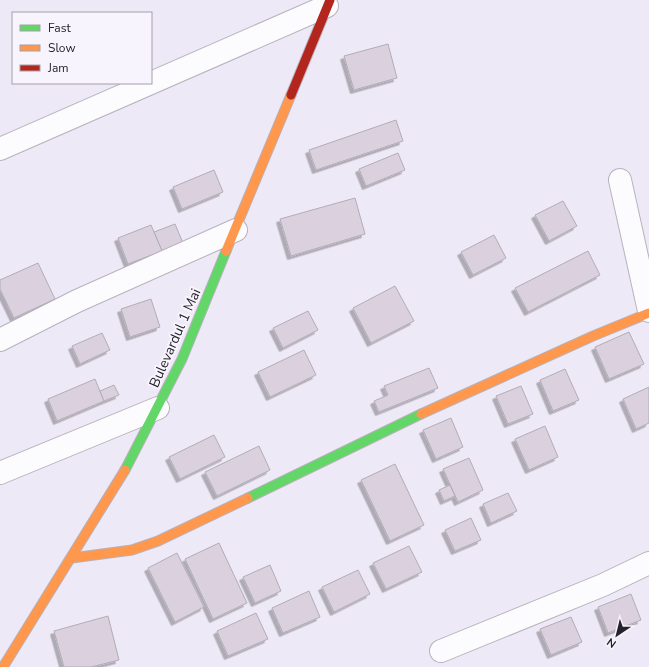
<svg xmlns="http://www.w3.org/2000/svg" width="649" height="667" font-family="'Nunito Sans',sans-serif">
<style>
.building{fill:#dad0de;stroke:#b2acb6;filter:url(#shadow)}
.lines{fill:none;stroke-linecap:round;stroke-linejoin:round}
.street-casing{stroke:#b6b2bc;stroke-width:24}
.fast-casing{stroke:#b6b2bc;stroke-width:11}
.slow-casing{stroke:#b6b2bc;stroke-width:11}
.jam-casing{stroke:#b6b2bc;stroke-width:11}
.street{stroke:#fcfcfe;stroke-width:22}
.fast{stroke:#63d668;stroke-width:9}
.slow{stroke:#ff974d;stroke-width:9}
.jam{stroke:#b3261e;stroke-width:9}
.labels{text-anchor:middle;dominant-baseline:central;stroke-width:4;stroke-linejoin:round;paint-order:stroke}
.street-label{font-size:14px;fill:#25212a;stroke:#f8f4fd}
</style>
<defs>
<filter id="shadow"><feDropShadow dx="-3.5" dy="3.5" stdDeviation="0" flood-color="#0004"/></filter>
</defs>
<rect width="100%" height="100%" fill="#eee9f6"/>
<g class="building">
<path d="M388,44L397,78L354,90L344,56Z"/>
<path d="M396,120L403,141L316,170L309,150Z"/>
<path d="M398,153L405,170L366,186L359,169Z"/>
<path d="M214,170L223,192L182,209L173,187Z"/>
<path d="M355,198L365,234L291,256L280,219Z"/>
<path d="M563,201L577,226L549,241L535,215Z"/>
<path d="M175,224L183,243L162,251L154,232Z"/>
<path d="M151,225L162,251L128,264L118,238Z"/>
<path d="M494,235L506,258L473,275L461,252Z"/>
<path d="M588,251L600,275L528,312L515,288Z"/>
<path d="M38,263L55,299L14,318L0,289V280Z"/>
<path d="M395,286L414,321L371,343L353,308Z"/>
<path d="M151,299L160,327L130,337L121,309Z"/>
<path d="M308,311L318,330L283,348L273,328Z"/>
<path d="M629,332L644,364L609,379L595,347Z"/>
<path d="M102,333L110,350L80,364L72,346Z"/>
<path d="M304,350L316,375L270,397L258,372Z"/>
<path d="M429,368L438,388L379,412L374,401L388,395L384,386Z"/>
<path d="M565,369L579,400L553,411L540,380Z"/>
<path d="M95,379L104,401L57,421L48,399Z"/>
<path d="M114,385L119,395L104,401L100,391Z"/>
<path d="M521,386L533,414L508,424L496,396Z"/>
<path d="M649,387V423L636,429L623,399Z"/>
<path d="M451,418L463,447L436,459L423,430Z"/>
<path d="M545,426L558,457L529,470L515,439Z"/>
<path d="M214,435L225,457L180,479L169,457Z"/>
<path d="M259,446L270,470L217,496L205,472Z"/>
<path d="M469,458L483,490L458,502L443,469Z"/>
<path d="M395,464L424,525L390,541L361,480Z"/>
<path d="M450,485L455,496L444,501L439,490Z"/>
<path d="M508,493L517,511L491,523L483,504Z"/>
<path d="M471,518L481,540L455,551L445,530Z"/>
<path d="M219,543L247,603L213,619L185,559Z"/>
<path d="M409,546L422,572L386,589L373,563Z"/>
<path d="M177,553L204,607L175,622L148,568Z"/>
<path d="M270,565L281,591L255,603L243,577Z"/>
<path d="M358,570L370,594L334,612L322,587Z"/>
<path d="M309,591L320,617L283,633L272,608Z"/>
<path d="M631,594L641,620L608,633L598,607Z"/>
<path d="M256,613L268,639L228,656L217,631Z"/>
<path d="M108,616L119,660L91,667H64L54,631Z"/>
<path d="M571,617L582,642L551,655L540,629Z"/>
</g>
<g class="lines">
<g class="street-casing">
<g id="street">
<path d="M0,149L327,6"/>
<path d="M620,180L649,311"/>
<path d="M0,340L77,301L236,230"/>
<path d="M0,473L158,408"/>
<path d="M441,651L603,585L649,563"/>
</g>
</g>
<g class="fast-casing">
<g id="fast">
<path d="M125,470L182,359L226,251"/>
<path d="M248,498L421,414"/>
</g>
</g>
<g class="slow-casing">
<g id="slow">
<path d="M226,251L291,95"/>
<path d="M421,414L593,336L649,313"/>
<path d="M72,558L132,550L158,541L248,498"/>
<path d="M3,667L125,470"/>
</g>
</g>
<g class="jam-casing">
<path id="jam" d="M291,95L330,0"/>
</g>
<use href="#street" class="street"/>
<use href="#fast" class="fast"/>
<use href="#slow" class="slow"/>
<use href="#jam" class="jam"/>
</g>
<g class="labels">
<g class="street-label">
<text transform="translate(175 338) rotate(-66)">Bulevardul 1 Mai</text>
</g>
</g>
<rect x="12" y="12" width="140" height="72" fill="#f8f4fd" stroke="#a4a0a9"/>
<rect x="20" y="25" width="20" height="6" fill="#63d668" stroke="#a4a0a9"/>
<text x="48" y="32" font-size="12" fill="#25212a">Fast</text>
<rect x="20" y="45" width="20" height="6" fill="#ff974d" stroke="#a4a0a9"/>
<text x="48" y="52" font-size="12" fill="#25212a">Slow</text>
<rect x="20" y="65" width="20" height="6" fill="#b3261e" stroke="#a4a0a9"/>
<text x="48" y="72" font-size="12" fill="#25212a">Jam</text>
<g transform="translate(617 635) rotate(215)" stroke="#f8f4fd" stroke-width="3" paint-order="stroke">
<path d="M0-3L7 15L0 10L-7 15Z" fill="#25212a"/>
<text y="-6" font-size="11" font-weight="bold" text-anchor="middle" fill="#25212a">N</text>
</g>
</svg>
